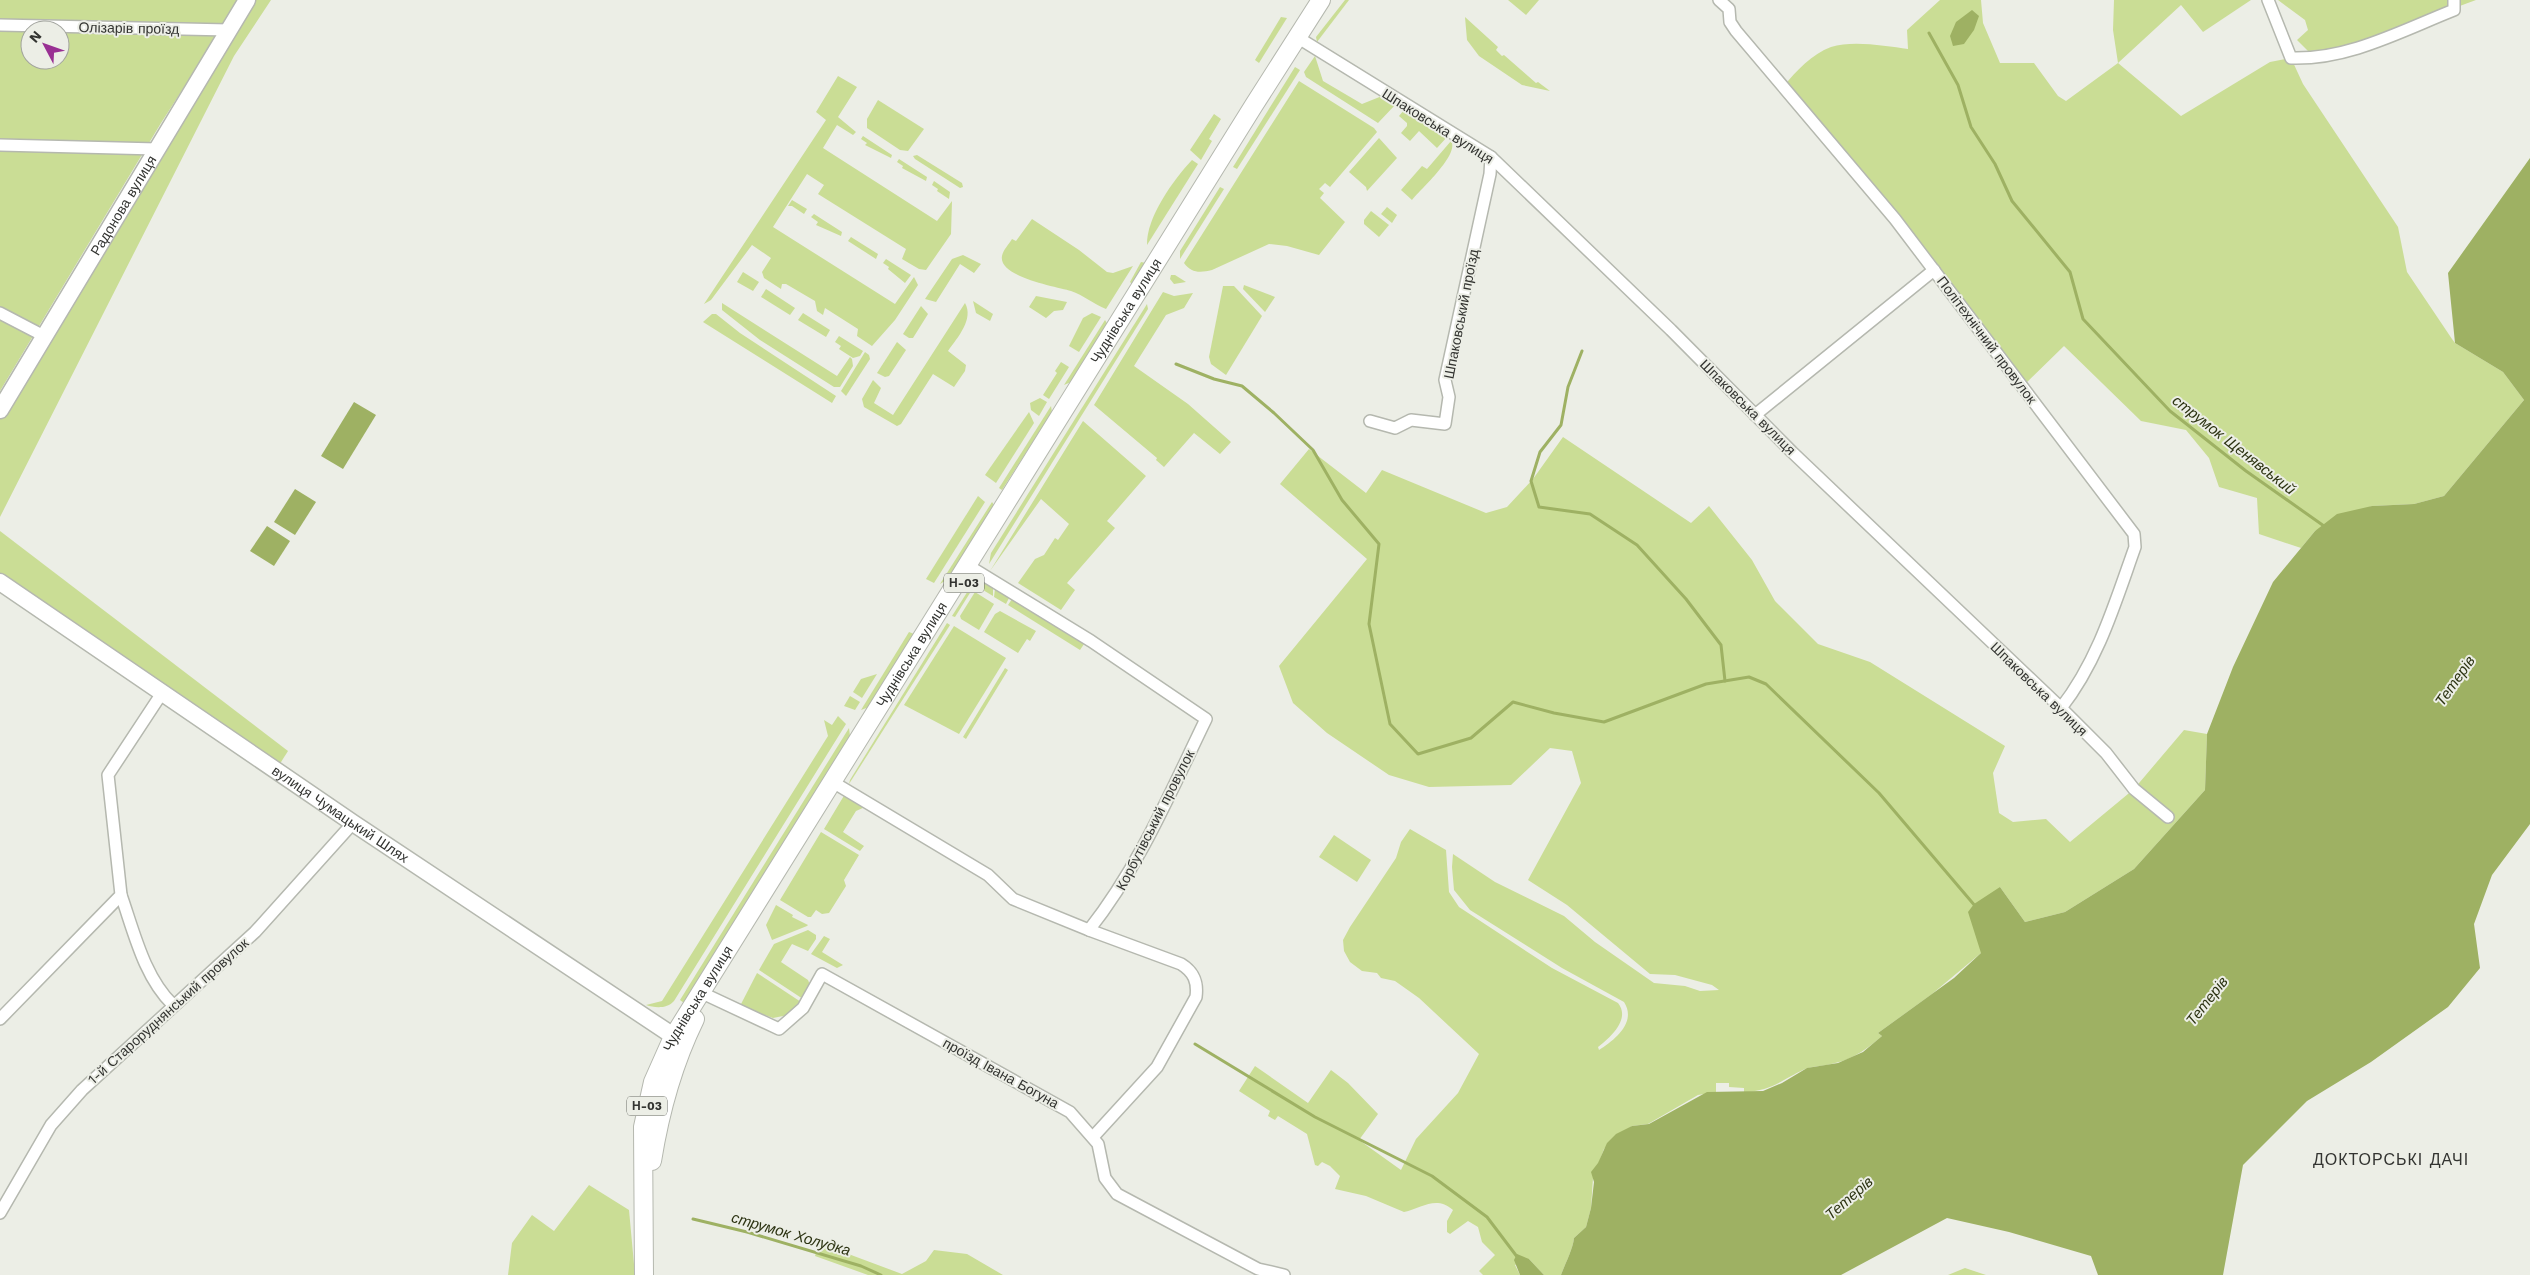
<svg xmlns="http://www.w3.org/2000/svg" width="2530" height="1275" font-family="'Work Sans',sans-serif">
<style>
.green{fill:#cadd95;fill-rule:evenodd}
.water{fill:#9eb163}
.lines{fill:none;stroke-linecap:round;stroke-linejoin:round}
.stream{stroke:#9eb163;stroke-width:3}
.street-casing{stroke:#b5b8af;stroke-width:14}
.secondary-casing{stroke:#b5b8af;stroke-width:19}
.primary-casing{stroke:#b5b8af;stroke-width:20}
.street{stroke:#fff;stroke-width:11}
.secondary{stroke:#fff;stroke-width:16}
.primary{stroke:#fff;stroke-width:18}
.labels{text-anchor:middle;dominant-baseline:central;stroke-width:4;stroke-linejoin:round;paint-order:stroke}
.shield{fill:#eceee6;stroke:#6a6c67;stroke-width:1}
.shield-label{font-size:12px;font-weight:bold;fill:#333431}
.street-label{font-size:14px;fill:#333431;stroke:#eceee6}
.water-label{font-size:15px;font-style:italic;fill:#2c3312;stroke:#eceee6}
.quarter-label{font-size:16px;letter-spacing:1px;fill:#333431;stroke:#eceee6}
</style>
<rect width="100%" height="100%" fill="#eceee6"/>
<g class="green">
<path d="M0,0H240L161,123L0,391ZM30,30H60V60H30Z"/>
<path d="M247,0H271L234,56L0,517V410Z"/>
<path d="M1345,0H1349L1317,42L1316,37Z"/>
<path d="M1508,0H1539L1526,15Z"/>
<path d="M1940,0H1981L1983,23L2000,63H2034L2058,96L2066,101L2118,63L2113,30L2114,0H2251L2203,32L2181,5L2118,63L2181,116L2270,62L2291,58L2303,84L2398,227L2407,272L2452,339L2455,343L2503,372L2524,400L2444,496L2414,504L2372,506L2315,531L2301,548L2259,534L2257,498L2219,487L2209,458L2186,430L2141,421L2064,346L2023,386L1784,86C1796,71 1812,54 1831,47C1853,40 1886,46 1908,49L1907,30Z"/>
<path d="M2278,0H2476L2316,59L2297,40L2308,30L2305,20Z"/>
<path d="M1281,17L1287,18L1259,63L1255,60Z"/>
<path d="M1465,17L1498,47L1496,50L1502,56L1504,55L1536,83L1538,82L1550,91L1522,85L1479,56L1467,40Z"/>
<path d="M1315,56L1323,81L1362,104L1382,96L1395,105L1378,123L1306,77L1304,72Z"/>
<path d="M1295,67L1300,70L1237,169L1233,167Z"/>
<path d="M838,76L857,87L838,117L856,132L853,135L837,125L823,148L937,221L952,201L951,234L926,270L919,269L902,259L906,249L818,194L824,185L807,174L773,227L895,304L914,277L918,285L895,320L872,346L857,336L858,329L825,308L823,315L817,311L815,301L786,284H782L781,289L764,278L762,272L771,258L752,245L711,300L704,304L826,120L816,112Z"/>
<path d="M1299,81L1374,128L1377,132L1330,187L1325,183L1319,189L1324,193L1320,198L1345,222L1319,255L1287,246L1269,244L1212,270C1200,273 1191,273 1184,263Z"/>
<path d="M878,100L924,129L908,151L900,150L867,128V119Z"/>
<path d="M1404,110L1447,137L1437,148L1419,131L1410,141L1401,133L1407,126V123L1399,116Z"/>
<path d="M1214,114L1221,119L1209,139L1212,141L1201,160L1190,150Z"/>
<path d="M863,136L892,155L891,158L865,145L867,143L861,139Z"/>
<path d="M1379,138L1397,158L1367,191L1366,187L1349,172Z"/>
<path d="M1451,141C1460,154 1421,189 1412,200L1401,190L1422,166L1427,169Z"/>
<path d="M917,155L962,183L963,187L960,188L915,159L913,156Z"/>
<path d="M899,159L927,177L926,181L902,168L903,166L897,162Z"/>
<path d="M1192,160L1198,164L1147,245C1146,218 1173,180 1192,160Z"/>
<path d="M934,181L950,192L949,199L937,191L938,189L932,185Z"/>
<path d="M1220,187L1224,189L1180,259V251Z"/>
<path d="M792,200L807,209L804,214L792,206H788Z"/>
<path d="M1387,207L1397,215L1392,223L1381,214Z"/>
<path d="M1371,211L1389,225L1379,237L1364,224V220Z"/>
<path d="M814,214L842,232L841,236L816,225L818,222L811,217Z"/>
<path d="M1032,219L1079,250L1107,272L1113,273L1133,266L1106,309C1094,304 1083,295 1071,291C1057,287 998,277 1002,256C1003,250 1009,244 1012,239L1016,241Z"/>
<path d="M851,237L878,254L876,259L848,241Z"/>
<path d="M963,255L981,264L974,273L960,264L936,302L925,299L952,259Z"/>
<path d="M886,259L911,275L905,283L888,269L889,267L883,263Z"/>
<path d="M1141,262L1146,263L1132,284L1130,282Z"/>
<path d="M743,272L759,282L753,291L737,282Z"/>
<path d="M1171,275H1175L1186,282L1174,284L1170,279Z"/>
<path d="M1244,285L1275,297L1265,312L1243,289Z"/>
<path d="M1223,286H1234L1262,316L1226,375L1211,364L1209,357Z"/>
<path d="M766,289L795,308L790,315L761,297Z"/>
<path d="M1163,292L1174,296L1193,293L1184,308L1166,315L1134,366L1188,404L1231,442L1220,454L1194,433L1164,467L1156,460L1157,458L1094,405Z"/>
<path d="M1036,296L1067,302L1063,310L1054,311L1046,318L1029,307Z"/>
<path d="M973,301L993,314L990,321L976,313Z"/>
<path d="M722,303L837,376L850,357L852,359L853,366L840,387H834L760,340L722,310Z"/>
<path d="M965,303C974,319 958,337 948,351L966,365L965,371L954,387L933,374L901,424L897,426L864,407L862,399L873,380L881,388L874,403L893,415Z"/>
<path d="M1147,304L1148,309L989,564L991,553Z"/>
<path d="M921,306L928,314L913,338H909L903,334Z"/>
<path d="M803,313L830,330L826,337L798,320Z"/>
<path d="M1092,313L1101,317L1079,352L1069,346L1083,318Z"/>
<path d="M712,314H716L740,333L836,396L832,403L703,322Z"/>
<path d="M1105,320L1108,325L1071,382L1064,385Z"/>
<path d="M839,336L863,351L860,356L853,358L839,349L841,346L835,342Z"/>
<path d="M897,342L906,350L889,376L885,377L877,373Z"/>
<path d="M865,352L869,355L870,359L846,396L841,391Z"/>
<path d="M1061,362L1069,367L1049,399L1043,395L1057,373L1055,371Z"/>
<path d="M1040,398L1047,402L1039,416L1031,410L1030,403Z"/>
<path d="M1051,406L1052,412L1002,490L999,488Z"/>
<path d="M1029,412L1034,423L996,483L985,475Z"/>
<path d="M1083,421L1146,476L1107,521L1115,528L1067,583L1075,590L1061,610L1018,583L1035,559L1044,555L1055,538L1058,540L1069,524L1041,499L990,571Z"/>
<path d="M1563,437L1691,523L1709,506L1752,560L1775,601L1818,644L1870,662L2005,746L1993,773L1999,813L2013,822L2046,819L2070,842L2134,789L2184,730L2207,734L2205,790L2134,869L2065,912L2025,922L2000,887L1981,953L1932,994L1878,1033L1882,1036C1868,1048 1854,1059 1835,1063C1826,1066 1813,1066 1805,1069C1781,1080 1772,1091 1744,1092V1088L1729,1087V1083H1716V1092L1698,1095L1648,1124L1632,1126L1604,1149L1593,1178L1591,1208L1586,1227L1574,1238C1573,1249 1565,1264 1561,1275H1544L1529,1259L1515,1265L1520,1275H1483L1479,1271L1495,1255L1482,1242L1478,1227L1468,1221L1450,1234L1447,1232V1221L1453,1210C1436,1195 1422,1208 1404,1212L1366,1196L1335,1189L1340,1176L1330,1166L1322,1162L1318,1166L1315,1165L1307,1134L1278,1116L1275,1120L1268,1116L1270,1111L1239,1091L1255,1066L1308,1103L1331,1070L1348,1083L1378,1114L1359,1140L1401,1170L1416,1139L1458,1093L1479,1054L1419,998L1395,981L1381,978L1377,973L1362,971L1350,962L1344,951L1343,940L1350,927L1396,858L1401,842L1410,829L1446,850L1449,892L1459,907L1552,968L1618,1003C1631,1019 1610,1038 1598,1047L1599,1050C1615,1040 1637,1022 1624,1002L1562,968L1470,910L1454,890L1452,867L1453,854L1495,882L1564,916L1595,942L1654,983L1685,986L1700,991L1719,990L1712,985L1675,975L1650,974L1567,905L1528,880L1581,783L1572,751L1550,748L1511,785L1429,787L1389,775L1327,733L1293,703L1279,666L1367,559L1280,484L1309,449L1366,493L1382,470L1486,513L1507,507L1533,479Z"/>
<path d="M978,496L985,502L934,583L926,579Z"/>
<path d="M992,502L994,505L948,579L940,584Z"/>
<path d="M0,531L288,751L276,770L0,582Z"/>
<path d="M978,580L955,617L952,616L973,583Z"/>
<path d="M982,581L993,588V596L978,587Z"/>
<path d="M995,589L1009,598L1006,604L994,597Z"/>
<path d="M975,592L994,604L979,630L961,619L960,616Z"/>
<path d="M1012,599L1084,644L1080,650L1008,605Z"/>
<path d="M1000,611L1036,631L1030,641L1027,639L1018,653L984,632L995,614Z"/>
<path d="M947,623L950,625L849,784L850,780Z"/>
<path d="M954,626L1006,658L959,734L904,705Z"/>
<path d="M909,632L914,634L869,707L861,710Z"/>
<path d="M1005,668L1008,670L966,739L963,737Z"/>
<path d="M877,674L862,698L853,692L861,679Z"/>
<path d="M850,696L860,702L855,710L844,706Z"/>
<path d="M838,716L846,724L674,1001C667,1009 655,1008 646,1005L662,1001L828,736L824,720L832,725Z"/>
<path d="M849,728L850,736L684,1003L680,1000Z"/>
<path d="M845,794L865,807L856,811L843,832L864,846L860,851L824,829Z"/>
<path d="M821,832L859,855L844,880L846,886L829,913L822,914L816,910L811,917H808L780,900Z"/>
<path d="M1334,835L1371,860L1357,882L1319,857Z"/>
<path d="M776,905L793,915L792,917L808,925L807,926L772,940L766,925Z"/>
<path d="M808,930L816,935V939L808,951L792,944L781,962L808,980L810,985L803,999L759,970L774,944Z"/>
<path d="M824,936L830,939L822,952L843,965L837,968L811,954Z"/>
<path d="M757,973L801,1002L788,1015L773,1018L740,1006Z"/>
<path d="M589,1185L629,1210L635,1275H508L512,1243L532,1215L554,1231Z"/>
<path d="M819,1243L902,1274L926,1261L934,1250L967,1254L1003,1275H868L815,1256Z"/>
<path d="M1965,1268L1986,1275H1948Z"/>
</g>
<g class="water">
<path d="M1972,10L1979,16L1974,30L1964,44L1953,46L1950,36L1956,22Z"/>
<path d="M2530,158V824L2492,875L2474,924L2480,968L2448,1007L2371,1062L2307,1101L2243,1165L2223,1275H2098L2091,1256L2009,1232L1947,1218L1841,1275H1561C1565,1264 1573,1249 1574,1238L1586,1227L1591,1208L1594,1182L1591,1172L1598,1163L1607,1143L1616,1134L1632,1126L1649,1124L1707,1092L1763,1091L1782,1083L1807,1068L1838,1063L1863,1052L1882,1036L1878,1033L1954,978L1981,953L1968,912L1974,904L2000,887L2025,922L2065,912L2134,869L2205,790L2207,734L2233,667L2273,582L2315,531L2337,514L2372,506L2414,504L2444,496L2524,400L2503,372L2455,343L2448,273Z"/>
<path d="M354,402L376,415L343,469L321,456Z"/>
<path d="M295,489L316,502L295,535L274,522Z"/>
<path d="M267,526L290,541L274,566L250,551Z"/>
<path d="M1517,1254L1529,1259L1544,1275H1520L1514,1260Z"/>
</g>
<g class="lines">
<g class="stream">
<path d="M1929,33L1958,85L1971,127L1995,164L2012,201L2070,272L2083,319L2170,411L2246,471L2324,526"/>
<path d="M1582,351L1568,387L1561,425L1540,452L1531,481L1539,507L1590,514L1637,545L1686,599L1721,645L1725,681"/>
<path d="M1176,364L1214,379L1242,386L1274,413L1313,450L1342,500L1379,544L1369,624L1390,724L1418,754L1471,738L1513,702L1554,713L1604,722L1706,684L1749,677L1766,684L1879,793L1976,907"/>
<path d="M1195,1044L1315,1117L1432,1176L1487,1217L1518,1258"/>
<path d="M693,1219L747,1232L861,1266L881,1275"/>
</g>
<g class="street-casing">
<g id="street">
<path d="M1719,0L1729,9L1730,22L1736,31L1895,219L2134,534L2135,547C2115,603 2098,661 2061,708"/>
<path d="M2268,0L2291,58C2348,60 2401,31 2454,10V0"/>
<path d="M0,25L229,30"/>
<path d="M1297,37L1491,157L1671,330L1792,452L2061,708L2106,753L2134,789L2168,817"/>
<path d="M0,145L157,149"/>
<path d="M0,313L44,336"/>
<path d="M1755,415L1934,270"/>
<path d="M1370,421L1395,428L1411,420L1445,424L1449,397L1445,380L1490,174L1491,157"/>
<path d="M831,781L988,875L1013,899L1089,930C1139,867 1171,791 1206,719L1091,641L967,565"/>
<path d="M121,895C134,932 144,977 173,1005"/>
<path d="M1089,930L1181,964C1194,972 1198,982 1196,997L1157,1067L1093,1137"/>
<path d="M700,992L779,1029L803,1008L822,974L1070,1112L1098,1144L1105,1178L1117,1194L1258,1269L1284,1275"/>
<path d="M0,1019L121,895L108,775L162,693"/>
<path d="M0,1213L51,1125L82,1090L255,932L353,823"/>
</g>
</g>
<g class="secondary-casing">
<g id="secondary">
<path id="s1" d="M0,410L247,0"/>
<path id="s2" d="M0,582L353,823L684,1043"/>
</g>
</g>
<g class="primary-casing">
<g id="primary">
<path d="M652,1161C660,1111 673,1064 695,1019"/>
<path id="s3" d="M644,1275L643,1127L653,1082L673,1037L1254,105L1321,0"/>
</g>
</g>
<use href="#street" class="street"/>
<use href="#secondary" class="secondary"/>
<use href="#primary" class="primary"/>
</g>
<g class="labels">
<g class="shield">
<rect x="944" y="573.5" width="40" height="19" rx="4"/>
<rect x="627" y="1096.5" width="40" height="19" rx="4"/>
</g>
<g class="shield-label">
<text x="964" y="583">Н-03</text>
<text x="647" y="1106">Н-03</text>
</g>
<g class="street-label">
<text transform="translate(129 28) rotate(1)">Олізарів проїзд</text>
<text transform="translate(1438 126) rotate(32)">Шпаковська вулиця</text>
<text stroke="none"><textPath href="#s1" startOffset="239">Радонова вулиця</textPath></text>
<text stroke="none"><textPath href="#s3" startOffset="1099">Чуднівська вулиця</textPath></text>
<text transform="translate(1461 314) rotate(-79)">Шпаковський проїзд</text>
<text transform="translate(1987 340) rotate(53)">Політехнічний провулок</text>
<text transform="translate(1748 407) rotate(45)">Шпаковська вулиця</text>
<text stroke="none"><textPath href="#s3" startOffset="694">Чуднівська вулиця</textPath></text>
<text transform="translate(2039 689) rotate(44)">Шпаковська вулиця</text>
<text stroke="none"><textPath href="#s2" startOffset="412">вулиця Чумацький Шлях</textPath></text>
<text transform="translate(1155 820) rotate(-63)">Корбутівський провулок</text>
<text stroke="none"><textPath href="#s3" startOffset="289">Чуднівська вулиця</textPath></text>
<text transform="translate(168 1011) rotate(-42)">1-й Староруднянський провулок</text>
<text transform="translate(1001 1073) rotate(29)">проїзд Івана Богуна</text>
</g>
<g class="water-label">
<text transform="translate(2234 445) rotate(38)">струмок Щенявський</text>
<text transform="translate(2455 681) rotate(-55)">Тетерів</text>
<text transform="translate(2207 1001) rotate(-52)">Тетерів</text>
<text transform="translate(1849 1198) rotate(-41)">Тетерів</text>
<text transform="translate(791 1234) rotate(16)">струмок Холудка</text>
</g>
<g class="quarter-label">
<text x="2391" y="1159">ДОКТОРСЬКІ ДАЧІ</text>
</g>
</g>
<g transform="translate(45 45) rotate(311)"><circle r="24" fill="#eceee6" stroke="#a2a49e"/>
<path d="M0-4L9 19L0 12L-9 19Z" fill="#993093"/>
<text y="-8" font-size="14" font-weight="bold" text-anchor="middle" fill="#333431">N</text>
</g>
</svg>
